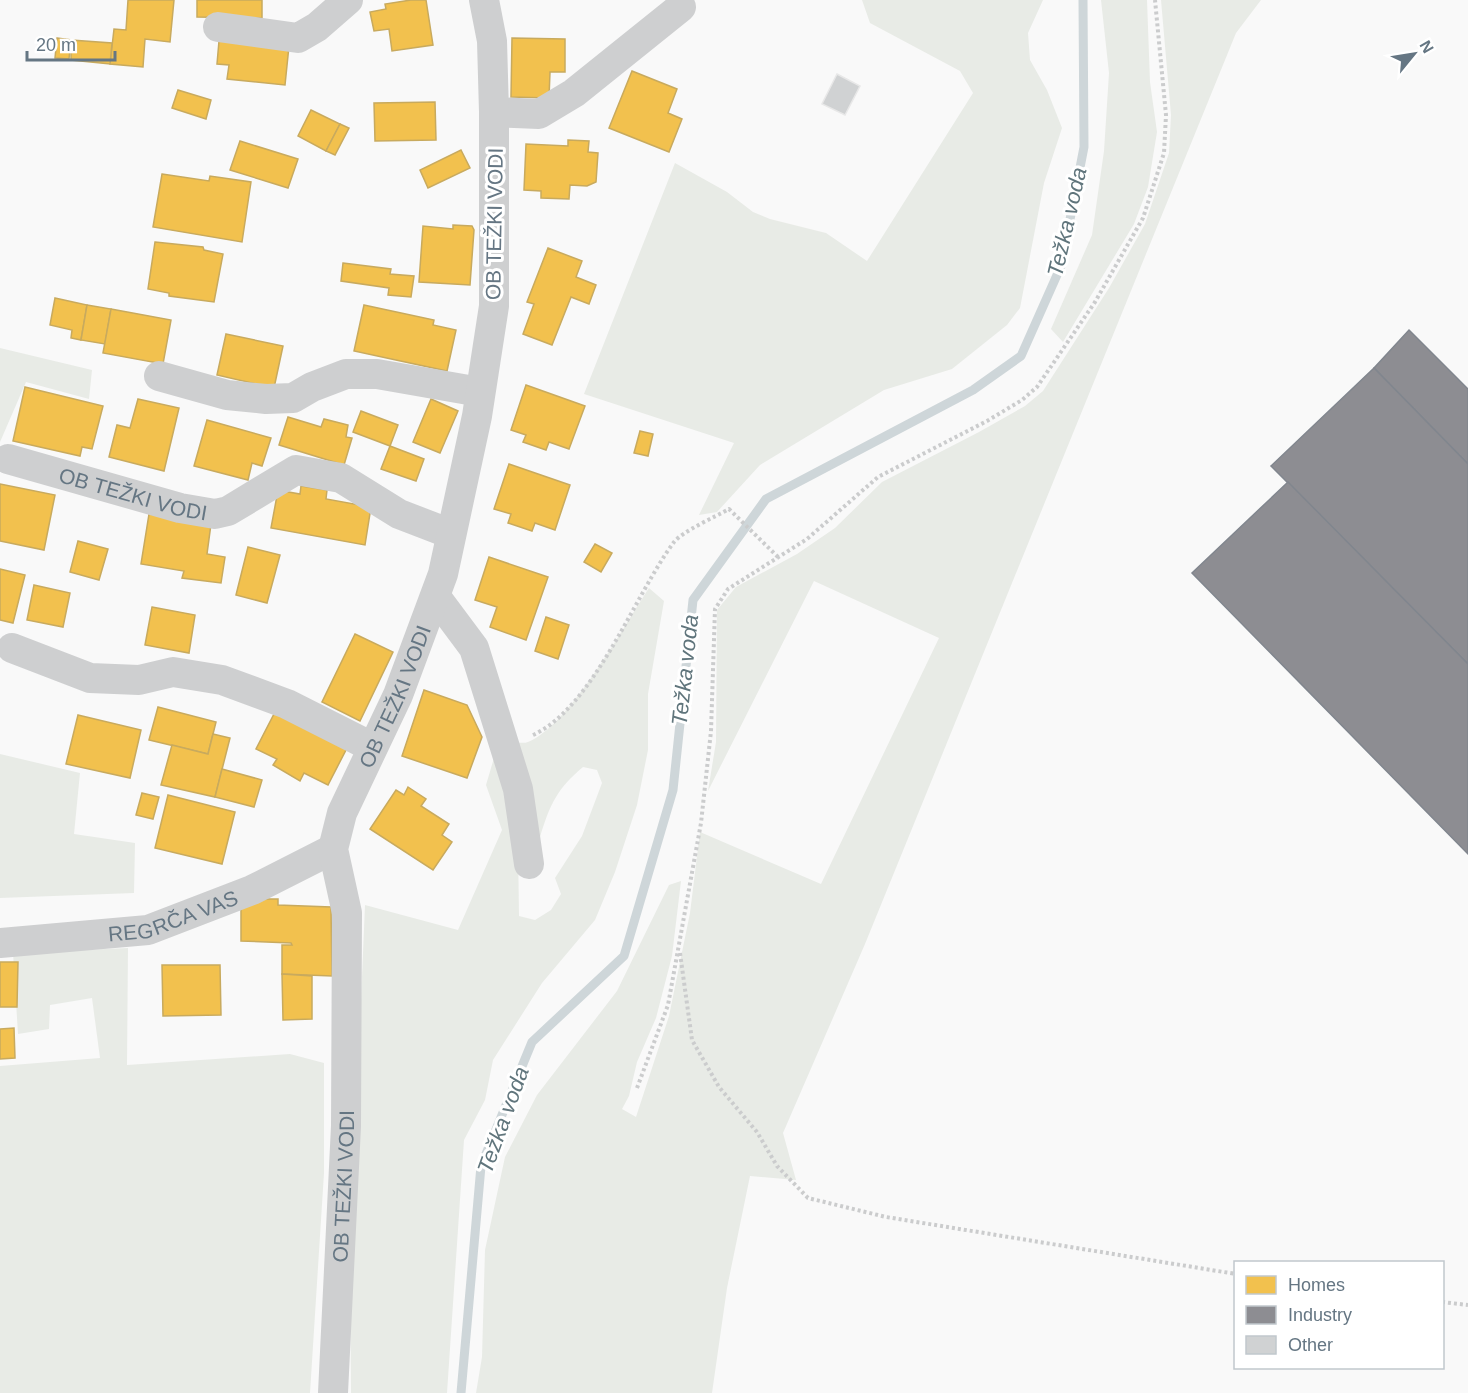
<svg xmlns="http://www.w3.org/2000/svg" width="1468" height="1393" font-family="Arial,sans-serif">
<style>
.green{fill:#e8ebe6}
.homes{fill:#f2c14e;stroke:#c8aa5e;stroke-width:1.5}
.industry{fill:#8d8d92;stroke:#81868e;stroke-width:1.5}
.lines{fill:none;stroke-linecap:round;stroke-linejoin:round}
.stream{stroke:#ced6d9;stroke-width:9}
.building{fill:#d0d2d3;stroke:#e8e8e8;stroke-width:1.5}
.path{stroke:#cbcccd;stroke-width:4;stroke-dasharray:3 3;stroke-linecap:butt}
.minor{stroke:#cecfd0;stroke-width:30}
.labels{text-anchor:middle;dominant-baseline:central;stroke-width:6;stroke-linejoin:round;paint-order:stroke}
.street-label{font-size:21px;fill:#657683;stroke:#fff}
.water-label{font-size:22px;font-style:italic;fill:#60757c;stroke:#fff}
</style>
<rect width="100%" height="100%" fill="#f9f9f9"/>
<g class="green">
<path d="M862,0H1043L1028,33L1030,60L1047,90L1062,128L1044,183L1020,308L1007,325L952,369L884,390L760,465L717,512L699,515L734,443L584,394L675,163L727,192L753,212L770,219L826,233L867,261L973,93L960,71L870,23Z"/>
<path d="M1101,0H1147L1150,82L1157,132L1148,187L1134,224L1063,342L1051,329L1092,235L1104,151L1109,73Z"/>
<path d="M1161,0H1261L1236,33L865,944L783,1133L796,1180L750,1176L727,1288L712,1393H476L482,1357L485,1250L505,1157L537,1095L617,991L669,885L681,881L672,956L656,1018L637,1062L629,1096L622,1109L636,1117L669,1016L690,913L700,832L821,884L939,638L814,581L708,791L716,742L717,610L736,587L797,554L835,528L882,482L979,432L1025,406L1043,391L1109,288L1145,224L1169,153L1171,115Z"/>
<path d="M0,348L92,370L89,399L26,382L0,442Z"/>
<path d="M649,588L664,601L648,694V750L637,805L615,872L595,920L542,983L493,1060L485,1100L464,1140L447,1393H351L350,1265L365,905L458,930L502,830L486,785L499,741L518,845L519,916L535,920L551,910L561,894L555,878L582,836L602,783L597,770L583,767C557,789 550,804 540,837L530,834L510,741C515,742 523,744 528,742C570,725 623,627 649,588Z"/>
<path d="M0,754L80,773L74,834L135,843L134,893L0,898Z"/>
<path d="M128,948L127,1065L290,1054L324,1063V1173L310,1393H0V1066L100,1058L92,998L50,1005L49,1029L18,1034L13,953Z"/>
</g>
<g class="homes">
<path d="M128,0H174L170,42L145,39L143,67L110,64L114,29L126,30Z"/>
<path d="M197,0H262V18L197,17Z"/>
<path d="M411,0H426L433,45L392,51L389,29L374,31L370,12L386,9L385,4Z"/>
<path d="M57,38L71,40L69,59L55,58Z"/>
<path d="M512,38L565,39V72H550L549,98L511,97Z"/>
<path d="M71,40L112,43L110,64L71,60Z"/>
<path d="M219,41L289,46L285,85L227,79L229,65L217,64Z"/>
<path d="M632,71L677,89L668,113L682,119L669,152L609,128Z"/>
<path d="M178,90L211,100L206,119L172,108Z"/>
<path d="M435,102L436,140L375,141L374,103Z"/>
<path d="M311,110L340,124L326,151L298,136Z"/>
<path d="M340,124L349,128L335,155L326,151Z"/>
<path d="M568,140L589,141L588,152L598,153L596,182L587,186L570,185L569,199L541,198V191L524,190L526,144L568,146Z"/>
<path d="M240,141L298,159L288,188L230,170Z"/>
<path d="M461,150L470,168L428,188L420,170Z"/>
<path d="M162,174L209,181L210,176L251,182L242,242L153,227Z"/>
<path d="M453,225L472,226L474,230L470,285L419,282L423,226L453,229Z"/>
<path d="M155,242L203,247L204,250L223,254L214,302L169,296V293L148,289Z"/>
<path d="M548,248L582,261L576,277L596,285L589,304L571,297L552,345L523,334L534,304L527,302Z"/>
<path d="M343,263L391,269L390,274L414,276L411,297L388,295L389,288L341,281Z"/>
<path d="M55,298L87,305L81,340L71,338L72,330L50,325Z"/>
<path d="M87,305L111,309L105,344L81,340Z"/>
<path d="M364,305L434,320L433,325L456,330L447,371L354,351Z"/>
<path d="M111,309L171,320L163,364L103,353Z"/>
<path d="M226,334L283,346L274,388L217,375Z"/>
<path d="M526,385L585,406L569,449L549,442L546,450L523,442L526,435L511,430Z"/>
<path d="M25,387L103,406L92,449L82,447L80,456L13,441Z"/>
<path d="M138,399L179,408L164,471L109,457L117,425L130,428Z"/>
<path d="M431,399L458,411L440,453L413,442Z"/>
<path d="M361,411L398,425L390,446L353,432Z"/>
<path d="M288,417L321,427L324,419L348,425L346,437L352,438L344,465L279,445Z"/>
<path d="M207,420L271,438L262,466L252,463L248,480L194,466Z"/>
<path d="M640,431L653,434L648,456L634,453Z"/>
<path d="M390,446L424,459L416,481L381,469Z"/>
<path d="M509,464L570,485L555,530L535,523L532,531L508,523L511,514L494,509Z"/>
<path d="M0,484L55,495L44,550L0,541Z"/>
<path d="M301,486L327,490L326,499L371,507L365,545L271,528L278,490L300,494Z"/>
<path d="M149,514L211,524L207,554L225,557L221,583L182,578L184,571L141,564Z"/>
<path d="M78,541L108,549L99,580L70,572Z"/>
<path d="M595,544L612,553L601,572L584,562Z"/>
<path d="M248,547L280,555L267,603L236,595Z"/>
<path d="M489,557L548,577L526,640L490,627L497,607L475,600Z"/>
<path d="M0,569L25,575L13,623L0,620Z"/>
<path d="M34,585L70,593L63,627L27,620Z"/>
<path d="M152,607L195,615L189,653L145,645Z"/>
<path d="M546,617L569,625L558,659L535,651Z"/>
<path d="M355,634L393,652L360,721L322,702Z"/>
<path d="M424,690L467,705L482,737L467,778L402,756Z"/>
<path d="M158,707L216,722L208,754L149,740Z"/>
<path d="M275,712L347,748L328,785L304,773L300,781L273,765L277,759L256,749Z"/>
<path d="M78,715L141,730L130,778L66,764Z"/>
<path d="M213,734L230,738L215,797L161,785L172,745L208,754Z"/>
<path d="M222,769L262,780L254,807L215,797Z"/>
<path d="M408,787L426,799L421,806L449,824L442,835L452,842L433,870L370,829L396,790L404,795Z"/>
<path d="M142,793L159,797L153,819L136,815Z"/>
<path d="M168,795L235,812L222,864L155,848Z"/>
<path d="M261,899H278V905L331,907L332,976L282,974V945H292L291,943L241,941V905Z"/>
<path d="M0,962H18L17,1007H0Z"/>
<path d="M162,965H220L221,1015L163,1016Z"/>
<path d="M282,974L312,976V1019L283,1020Z"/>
<path d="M14,1028L15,1058L0,1059V1029Z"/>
</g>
<g class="industry">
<path d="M1409,330L1468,389V464L1374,368Z"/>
<path d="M1374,368L1468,464V664L1271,466Z"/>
<path d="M1288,482L1468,664V854L1192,573Z"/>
</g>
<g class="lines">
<path class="stream" d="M461,1393L481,1166L532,1042L624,956L673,790L693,600L766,499L973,390L1021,356L1061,266L1084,147L1083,0"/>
</g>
<path class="building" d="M837,74L860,86L845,115L822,104Z"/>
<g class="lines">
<g class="path">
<path d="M533,735C594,707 634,596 674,542C683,531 715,517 729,509L779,558"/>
<path d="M680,953L692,1040L719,1087L757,1132L777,1166L808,1198L886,1217L1236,1274"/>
<path d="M637,1088L668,1005L701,823L711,731L715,609L728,589L807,539L878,477L987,421L1022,400L1037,387L1095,302L1143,218L1164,153L1166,115L1155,0"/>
<path d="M1442,1302L1468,1305"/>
</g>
<g class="minor">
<path d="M218,27L298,38L317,27L348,0"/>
<path d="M494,112L539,114L574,93L681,7"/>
<path d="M159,376L227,395L266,399L293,398L312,387L346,374H377L480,392"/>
<path id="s1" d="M8,459L180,508L215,514L228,511L296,470L341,478L399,514L451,534"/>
<path d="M436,597L474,648L518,789L529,864"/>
<path d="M12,648L90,678L139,680L173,672L222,680L287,704L372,747"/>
<path id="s2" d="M0,943L148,930L252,890L333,849"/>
<path id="s3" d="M333,1393L346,1126L347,913L333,849L342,813L398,695L443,574L477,416L494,306V112L492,41L484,0"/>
</g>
</g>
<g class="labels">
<g class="street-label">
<text transform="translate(494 224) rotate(-89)">OB TEŽKI VODI</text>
<text stroke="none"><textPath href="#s1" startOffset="130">OB TEŽKI VODI</textPath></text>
<text stroke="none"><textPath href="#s3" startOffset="711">OB TEŽKI VODI</textPath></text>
<text stroke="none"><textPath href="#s2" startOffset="176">REGRČA VAS</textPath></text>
<text stroke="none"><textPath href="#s3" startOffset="207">OB TEŽKI VODI</textPath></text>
</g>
<g class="water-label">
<text transform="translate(1067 222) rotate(-77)">Težka voda</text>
<text transform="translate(685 670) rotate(-84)">Težka voda</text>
<text transform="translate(503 1120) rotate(-70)">Težka voda</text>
</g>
</g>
<rect x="1234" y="1261" width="210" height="108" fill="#ffffff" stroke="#c1c8cd" stroke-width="1.5"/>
<rect x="1246" y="1276" width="30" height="18" fill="#f2c14e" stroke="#c1c8cd" stroke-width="1.5"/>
<text x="1288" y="1291" font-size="18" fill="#657683">Homes</text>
<rect x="1246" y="1306" width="30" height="18" fill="#8d8d92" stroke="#c1c8cd" stroke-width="1.5"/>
<text x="1288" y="1321" font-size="18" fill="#657683">Industry</text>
<rect x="1246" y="1336" width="30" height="18" fill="#d0d2d3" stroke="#c1c8cd" stroke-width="1.5"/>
<text x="1288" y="1351" font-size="18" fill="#657683">Other</text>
<g transform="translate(1414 54) rotate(60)" stroke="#ffffff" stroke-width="4.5" paint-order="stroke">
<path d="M0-4.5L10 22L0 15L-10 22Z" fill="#657683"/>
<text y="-9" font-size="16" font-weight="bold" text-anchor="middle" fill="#657683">N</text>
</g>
<path d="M27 51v9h88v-9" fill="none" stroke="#657683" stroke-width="3"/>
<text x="36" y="51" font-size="18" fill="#657683" stroke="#ffffff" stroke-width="4.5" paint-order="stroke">20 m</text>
</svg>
